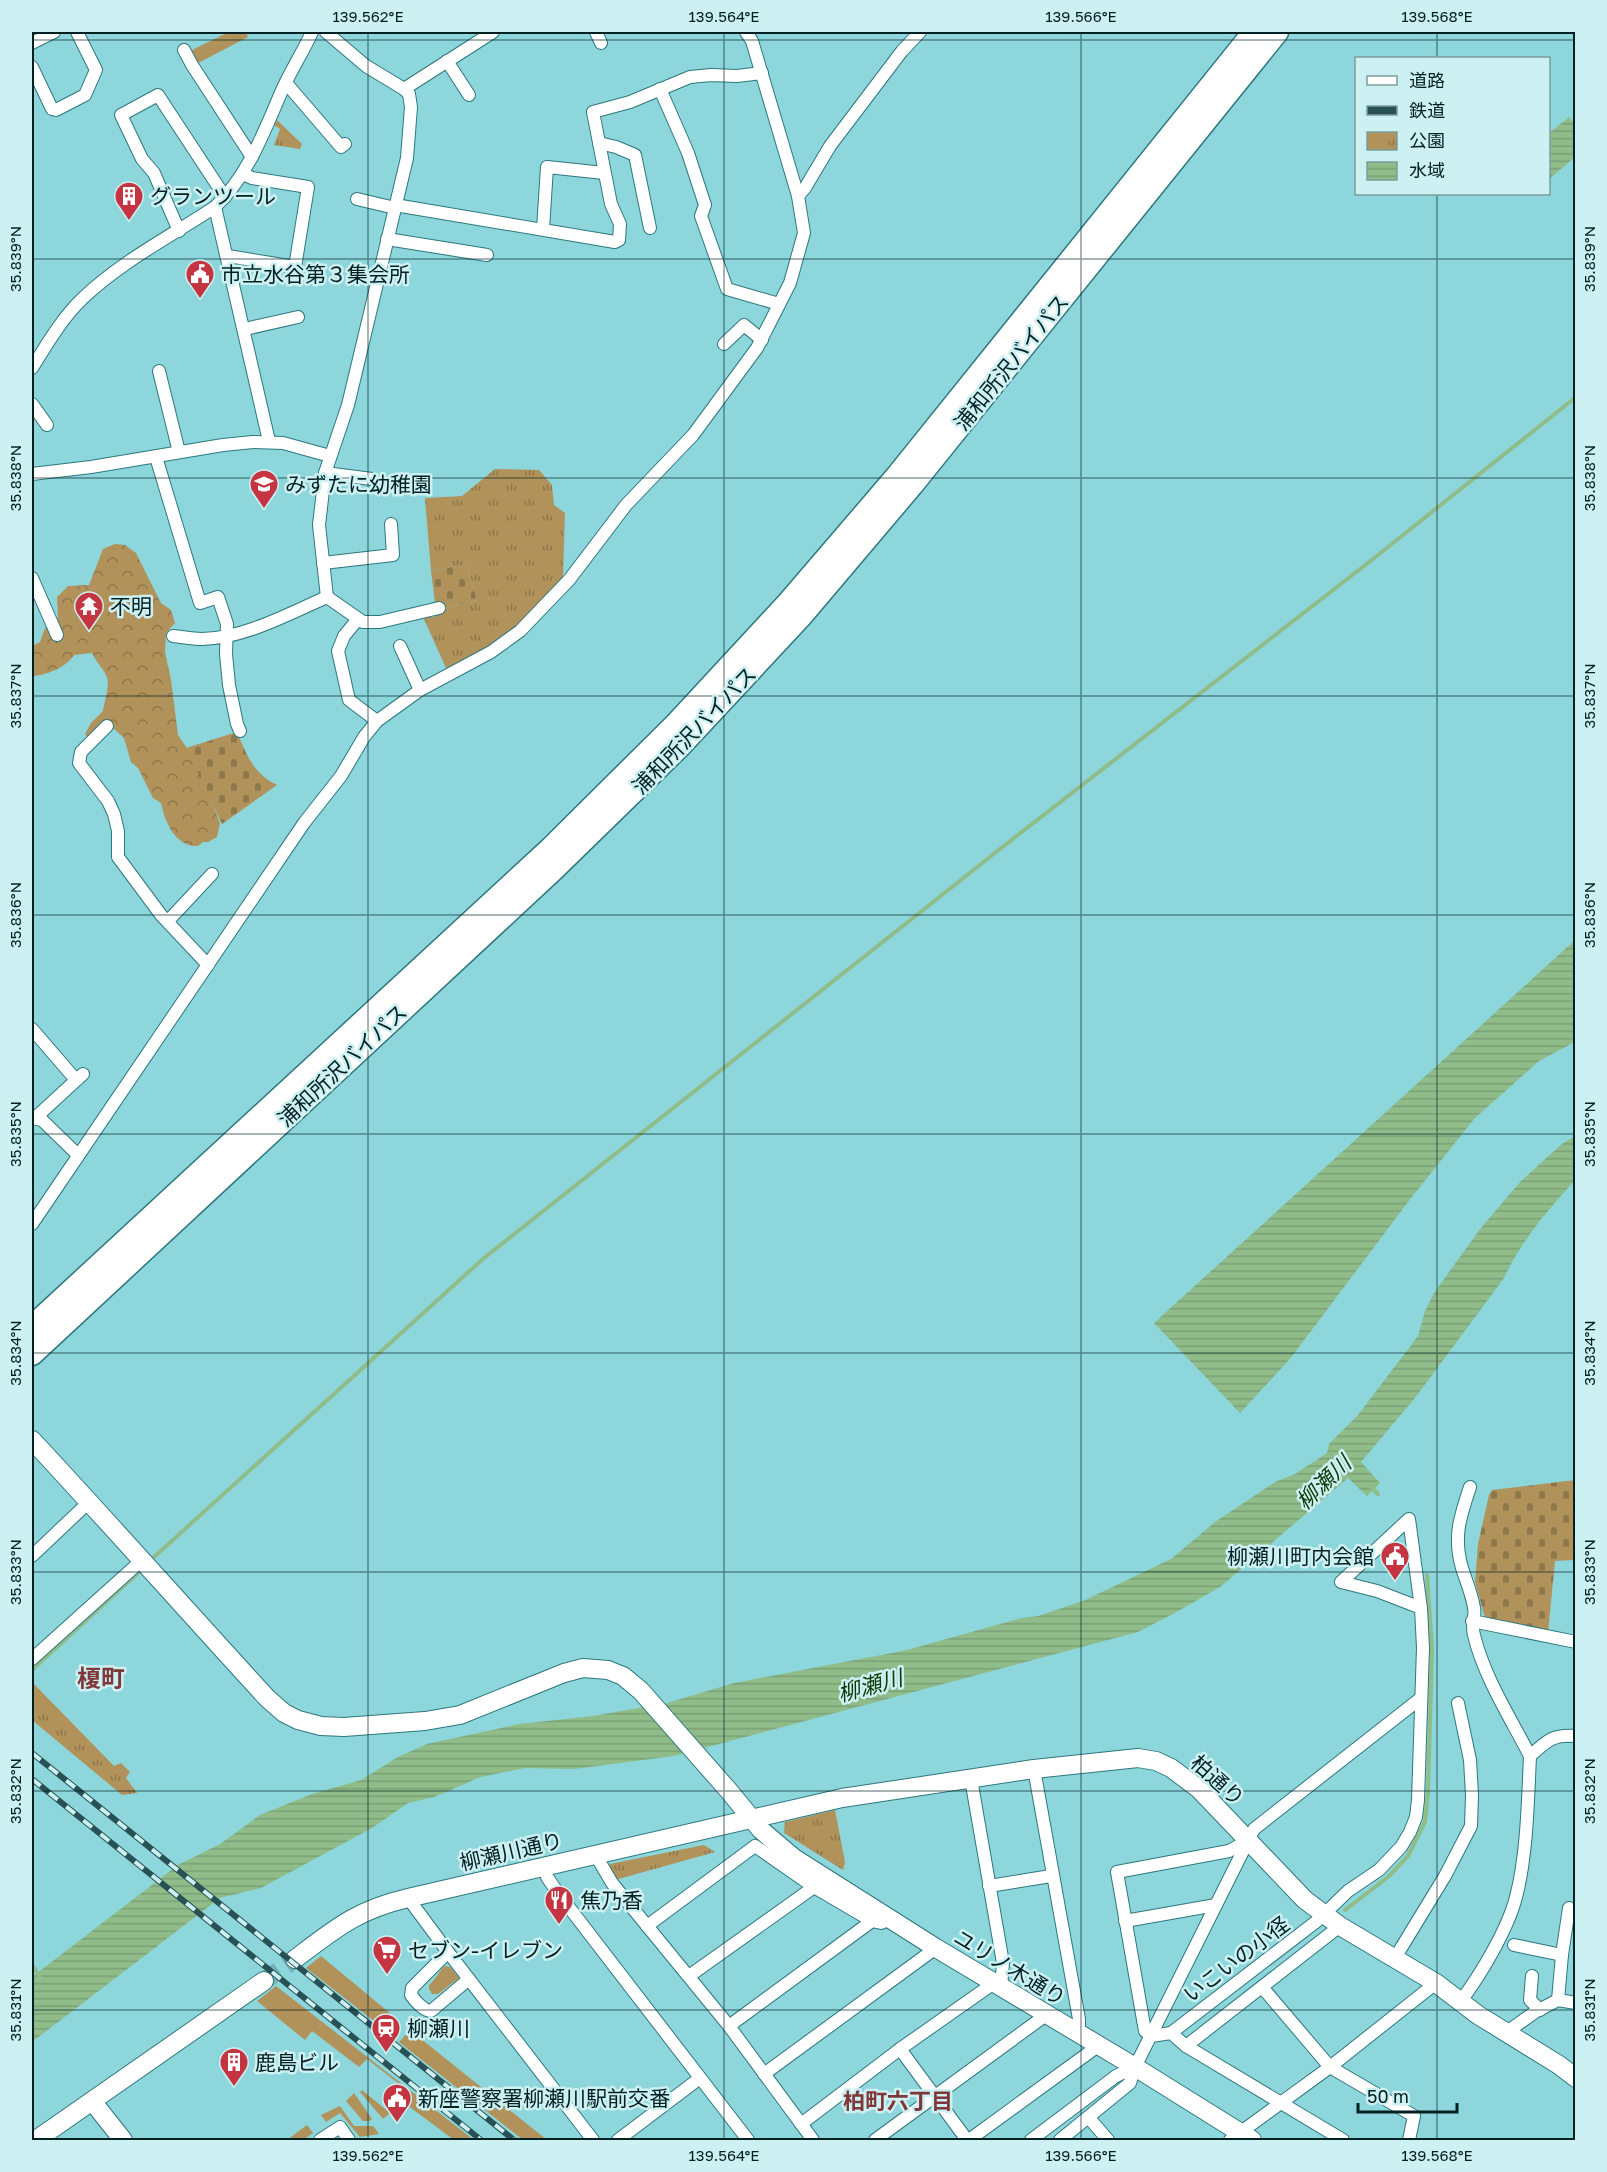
<svg xmlns="http://www.w3.org/2000/svg" width="1607" height="2172" font-family="'Golos Text','Noto Sans JP',sans-serif">
<style>
.green{fill:#b1925a}
.forest{fill:url(#forest-crowns)}
.cemetery{fill:url(#cemetery-stones)}
.park{fill:url(#park-tufts)}
.water{fill:url(#water-rules)}
.lines{fill:none;stroke-linecap:round;stroke-linejoin:round}
.stream{stroke:#90bc89;stroke-width:4}
.secondary-tunnel{stroke:#71b2b6;stroke-width:18;stroke-dasharray:18 9;stroke-linecap:butt}
.street-casing{stroke:#2d787d;stroke-width:14}
.secondary-casing{stroke:#2d787d;stroke-width:20}
.highway-casing{stroke:#2d787d;stroke-width:25}
.street{stroke:#fff;stroke-width:12}
.secondary{stroke:#fff;stroke-width:18}
.highway{stroke:#fff;stroke-width:22}
.rail-casing{stroke:#275154;stroke-width:6}
.rail{stroke:#cdf0f2;stroke-width:4;stroke-dasharray:11;stroke-linecap:butt}
.ticks{fill:none;stroke:#012022;stroke-width:1.5;stroke-opacity:0.45}
.labels{text-anchor:middle;dominant-baseline:central;stroke-width:5;stroke-linejoin:round;paint-order:stroke}
.poi-label{font-size:21px;fill:#012022;stroke:#cdf0f2;text-anchor:start}
.street-label{font-size:21px;fill:#012022;stroke:#cdf0f2}
.water-label{font-size:22px;font-style:italic;fill:#0d3a06;stroke:#cdf0f2}
.neighbourhood-label{font-size:22px;font-weight:bold;fill:#7f3739;stroke:#cdf0f2}
.quarter-label{font-size:24px;font-weight:bold;fill:#7f3739;stroke:#cdf0f2}
.neatline{fill:none;stroke:#012022;stroke-width:2}
.ticks-label{font-size:15px;text-anchor:middle;fill:#012022}
</style>
<defs>
<pattern id="forest-crowns" width="20" height="18" patternUnits="userSpaceOnUse" patternTransform="scale(1.5)"><rect width="20" height="18" fill="#b1925a"/><path d="M2 6a3 3 0 1 1 6 0M12 15a3 3 0 1 1 6 0" fill="none" stroke="#8e774a"/></pattern>
<pattern id="cemetery-stones" width="16" height="16" patternUnits="userSpaceOnUse" patternTransform="scale(1.5)"><rect width="16" height="16" fill="#b1925a"/><path d="M2 7V4a2 2 0 0 1 4 0v3zM10 15v-3a2 2 0 0 1 4 0v3z" fill="#8e774a"/></pattern>
<pattern id="park-tufts" width="24" height="20" patternUnits="userSpaceOnUse" patternTransform="scale(1.5)"><rect width="24" height="20" fill="#b1925a"/><path d="M3 7l-1-3M5 7V3M7 7l1-3M15 17l-1-3M17 17v-4M19 17l1-3" fill="none" stroke="#8e774a"/></pattern>
<pattern id="water-rules" width="6" height="5" patternUnits="userSpaceOnUse" patternTransform="scale(1.5)"><rect width="6" height="5" fill="#90bc89"/><path d="M0 2.5h6" fill="none" stroke="#7aa176"/></pattern>
</defs>
<rect width="100%" height="100%" fill="#8dd6db"/>
<g class="green">
<path d="M229,32H246L248,37L198,63L192,50Z"/>
<path d="M321,1956L397,2019L388,2032L306,1968Z"/>
<path d="M445,1966L450,1967L459,1978L438,1994H432L429,1989V1985C437,1978 439,1971 445,1966Z"/>
<path d="M276,1986L474,2140H454L403,2102L411,2093L367,2059L359,2067L312,2031L305,2040L257,2001Z"/>
<path d="M410,2030L547,2140H523L399,2042Z"/>
<path d="M362,2090L390,2113L383,2119L360,2092Z"/>
<path d="M354,2093L372,2119L369,2121H363L346,2101Z"/>
<path d="M340,2106L354,2126H373L379,2134L360,2137L340,2113L326,2122L321,2115Z"/>
<path d="M307,2125L313,2133L303,2140H287Z"/>
</g>
<path class="forest" d="M115,544L125,545L136,553L161,603L171,610L175,623L166,633L165,652L171,680L178,735L195,760L204,782L220,823L217,837L208,842H203L198,846C175,847 165,822 161,803L153,798L138,768L131,762L124,738L114,729L110,723L87,737L85,734L91,723L103,711C104,703 110,685 107,678C105,670 96,662 92,653L74,655C67,667 45,676 32,676V646L40,642L45,628L58,618L57,597L68,586L89,585L103,549Z"/>
<g class="cemetery">
<path d="M467,564L477,600L436,611L431,571Z"/>
<path d="M237,732C247,756 253,773 277,785L222,824L186,748Z"/>
<path d="M1575,1480V1560L1555,1561L1548,1633L1485,1618L1475,1582L1478,1544L1489,1495L1492,1490Z"/>
</g>
<g class="park">
<path d="M277,120L302,144L300,149L274,145L280,129L274,125Z"/>
<path d="M495,469L539,470L552,485L554,505L565,513L563,576L555,589L516,627L483,650L446,668L423,617H434L436,611L477,600L467,564L431,571L425,498L462,496Z"/>
<path d="M32,1682L114,1766L121,1763L130,1772L126,1778L137,1793L122,1795L32,1720Z"/>
<path d="M835,1810L845,1862L843,1870L784,1833L785,1822Z"/>
<path d="M704,1845L715,1852L615,1880L609,1871L610,1864Z"/>
</g>
<g class="water">
<path d="M1569,117L1575,125V157L1549,179V133Z"/>
<path d="M1575,940V1042L1539,1061L1474,1119L1408,1202L1290,1359L1240,1413L1154,1323Z"/>
<path d="M1575,1136V1180C1548,1210 1521,1241 1504,1278L1415,1398L1361,1462L1380,1483L1367,1496L1348,1478L1220,1587L1173,1614L1138,1632L674,1756L574,1769L525,1768L481,1777L434,1797L408,1803L372,1828L261,1888L220,1898L32,2042V1977L178,1865L220,1844L260,1815L312,1794L361,1780L398,1757L427,1744L519,1724L593,1716L667,1703L734,1683L907,1650L1022,1618L1038,1616L1083,1601L1171,1559L1215,1522L1275,1482L1295,1474L1327,1453L1329,1444L1358,1415L1418,1336L1425,1311L1434,1293L1480,1229L1521,1181L1562,1144Z"/>
</g>
<g class="lines">
<g class="stream">
<path d="M1370,1486L1378,1494"/>
<path d="M153,1558L484,1258L1005,845L1373,559L1576,397"/>
<path d="M32,1670L140,1571"/>
<path d="M1345,1910L1388,1877L1408,1856L1425,1822L1428,1793L1432,1649L1427,1575"/>
<path d="M32,1965L40,1977"/>
</g>
<path class="secondary-tunnel" d="M264,1981L295,1959"/>
<g class="street-casing">
<g id="street">
<path d="M326,32L366,66L404,89L409,94L411,107L407,158L348,405L325,473L319,525L327,597"/>
<path d="M596,32L601,43"/>
<path d="M32,43L54,32"/>
<path d="M184,50L192,65L252,157"/>
<path d="M447,61L469,95"/>
<path d="M32,67L52,109L56,110L85,95L96,70L77,32"/>
<path d="M286,83L341,147L345,144"/>
<path d="M404,89L493,32"/>
<path d="M660,89L688,153L705,205L701,216L727,289L779,304"/>
<path d="M599,143L616,147L635,155L650,228"/>
<path d="M798,196L805,188L830,146L902,51L920,32"/>
<path d="M357,199L395,208"/>
<path d="M395,205L615,242L619,240L620,224L611,204L593,112L630,102L690,77L711,75L737,76L762,73"/>
<path d="M215,207L269,441"/>
<path d="M543,229L547,167L604,173"/>
<path d="M179,231L154,173L142,159L121,115L158,95L225,197"/>
<path d="M387,239L487,255"/>
<path d="M228,256L295,267L308,187L252,178L243,174"/>
<path d="M245,329L298,317"/>
<path d="M724,344L744,325L762,340"/>
<path d="M32,368C47,344 62,318 83,298C122,261 171,236 215,207C250,174 265,128 284,86C293,67 304,50 312,32"/>
<path d="M159,371L179,452"/>
<path d="M32,404L47,425"/>
<path d="M156,457L200,603L218,597L227,624L226,654L229,685L237,724L240,731"/>
<path d="M325,473L372,479"/>
<path d="M32,474L91,467L223,445L253,442L283,443L330,456"/>
<path d="M323,563L393,555L391,524"/>
<path d="M32,578L57,635"/>
<path d="M327,597L363,622H380L439,608"/>
<path d="M358,619L344,636L338,651L349,700L377,721"/>
<path d="M173,636C183,637 192,639 202,639C245,638 288,614 327,597"/>
<path d="M400,646L420,690"/>
<path d="M107,726L81,752L79,763L108,801L114,814L118,831V857L161,915L208,965"/>
<path d="M168,921L212,874"/>
<path d="M32,1029L76,1080"/>
<path d="M32,1118L42,1120L78,1155"/>
<path d="M35,1118L83,1074"/>
<path d="M32,1224L304,823L341,776L364,737L377,721L420,690L491,652L520,631L569,580L626,505L693,435L757,348L790,283L804,233L798,196L752,41L746,32"/>
<path d="M1470,1487C1460,1517 1453,1537 1462,1568C1466,1581 1472,1594 1474,1608C1476,1616 1471,1625 1474,1635C1484,1677 1510,1717 1530,1756"/>
<path d="M32,1556L90,1501"/>
<path d="M1472,1621L1576,1642"/>
<path d="M32,1659L141,1561"/>
<path d="M1034,1769L1079,2019V2035"/>
<path d="M971,1779L1003,1963L1001,1987"/>
<path d="M1247,1841L1229,1851L1117,1872L1145,2031L1151,2036L1171,2033L1186,2046L1343,2140"/>
<path d="M595,1854L612,1883L729,2026L813,2140"/>
<path d="M545,1866L547,1877L558,1893L748,2140"/>
<path d="M989,1886L1051,1876"/>
<path d="M408,1898L448,1952L593,2140"/>
<path d="M1125,1921L1216,1905"/>
<path d="M647,1926L755,1846L814,1887L872,1921L881,1923L891,1919"/>
<path d="M1514,1945L1562,1955L1558,2000"/>
<path d="M448,1952L412,1988L411,1995C415,2001 424,2011 431,2011L469,1979"/>
<path d="M1562,1955L1569,1908"/>
<path d="M1395,1958L1445,1876L1471,1826L1472,1795L1470,1760L1458,1703"/>
<path d="M689,1976L814,1887"/>
<path d="M1532,1976L1530,2000L1540,2010"/>
<path d="M1262,1987L1330,2067L1414,2116L1409,2140"/>
<path d="M1460,2002C1480,1976 1508,1929 1516,1897C1527,1856 1528,1799 1530,1756C1547,1741 1552,1734 1576,1736"/>
<path d="M729,2026L872,1921"/>
<path d="M1507,2032L1535,2012L1558,2000L1576,2003"/>
<path d="M1171,2033L1317,1921L1348,1891L1379,1870L1401,1847L1410,1832L1416,1817L1418,1800L1423,1648L1421,1608L1377,1591L1341,1582L1409,1519L1421,1608"/>
<path d="M1186,2046L1340,1926"/>
<path d="M900,2049L967,2140"/>
<path d="M764,2074L936,1948"/>
<path d="M1089,2118L1108,2140"/>
<path d="M801,2124L900,2049L994,1983"/>
<path d="M320,2140L340,2127L349,2140"/>
<path d="M618,2140L700,2078"/>
<path d="M875,2140L1046,2015"/>
<path d="M969,2140L1098,2046"/>
<path d="M1031,2140L1116,2076L1135,2067"/>
<path d="M1060,2140L1130,2083L1135,2067L1254,1829L1421,1698"/>
<path d="M1230,2140L1330,2067L1436,1983"/>
</g>
</g>
<g class="secondary-casing">
<g id="secondary">
<path d="M32,1440C111,1525 188,1612 267,1698L284,1713L298,1720L321,1726L344,1727L425,1721L460,1715L564,1673L583,1668L608,1670L623,1676L641,1691L729,1791L761,1830L794,1858L936,1948L1135,2067L1252,2140"/>
<path d="M295,1959C336,1928 357,1910 408,1898L842,1798L1034,1769L1138,1758L1156,1761L1171,1768L1199,1789L1305,1900L1340,1926L1436,1983L1478,2015L1559,2065L1576,2078"/>
<path d="M92,2101L123,2140"/>
<path d="M36,2140L264,1981"/>
</g>
</g>
<g class="highway-casing">
<g id="highway">
<path d="M32,1327L549,850L677,723L789,602L897,476L1254,32"/>
<path d="M32,1354L555,868L680,746L802,615L912,485L1277,32"/>
</g>
</g>
<use href="#street" class="street"/>
<use href="#secondary" class="secondary"/>
<use href="#highway" class="highway"/>
<g class="rail-casing">
<g id="rail">
<path d="M32,1753L514,2140"/>
<path d="M32,1779L481,2140"/>
</g>
</g>
<use href="#rail" class="rail"/>
</g>
<path class="ticks" d="M368,32V2140M724,32V2140M1081,32V2140M1437,32V58M32,40H1576M1437,194V2140M32,259H1576M32,478H1576M32,696H1576M32,915H1576M32,1134H1576M32,1353H1576M32,1572H1576M32,1791H1576M32,2010H1576"/>
<defs>
<g id="building-pin" transform="scale(1.5)"><path d="M0 17L-7.5 6A9.5 9.5 0 1 1 7.5 6Z" fill="#c53541" stroke="#cdf0f2"/><path d="M-4-6H4V6H1V3H-1V6H-4ZM-2.5-4.3h1.7v1.8h-1.7ZM.8-4.3h1.7v1.8H.8ZM-2.5-1h1.7V.8h-1.7ZM.8-1h1.7V.8H.8Z" fill="#fff"/></g>
<g id="civic-pin" transform="scale(1.5)"><path d="M0 17L-7.5 6A9.5 9.5 0 1 1 7.5 6Z" fill="#c53541" stroke="#cdf0f2"/><path d="M-.6-6.5H3V-4.5H.6V-3L4-1V1h2V6H-6V1h2V-1L-.6-3ZM-1.2 2.5V6h2.4V2.5Z" fill="#fff"/></g>
<g id="school-pin" transform="scale(1.5)"><path d="M0 17L-7.5 6A9.5 9.5 0 1 1 7.5 6Z" fill="#c53541" stroke="#cdf0f2"/><path d="M0-5L7-2L0 1L-7-2ZM-4 1L0 2.5L4 1V4Q0 6-4 4Z" fill="#fff"/></g>
<g id="temple-pin" transform="scale(1.5)"><path d="M0 17L-7.5 6A9.5 9.5 0 1 1 7.5 6Z" fill="#c53541" stroke="#cdf0f2"/><path d="M0-6L5-2H3V0L6.5 2.5H4V6H1.5V3h-3V6H-4V2.5H-6.5L-3 0V-2H-5Z" fill="#fff"/></g>
<g id="restaurant-pin" transform="scale(1.5)"><path d="M0 17L-7.5 6A9.5 9.5 0 1 1 7.5 6Z" fill="#c53541" stroke="#cdf0f2"/><path d="M-5-6h1v4h1v-4h1v4h1v-4h1v5L-1.5 .5V6h-2V.5L-5-1ZM5-6V6H3V1.5H1.5Q1.5-4 5-6Z" fill="#fff"/></g>
<g id="supermarket-pin" transform="scale(1.5)"><path d="M0 17L-7.5 6A9.5 9.5 0 1 1 7.5 6Z" fill="#c53541" stroke="#cdf0f2"/><path d="M-6-5.5h2.5l.6 2H6L4.5 2H-2.5L-4.4-4H-6ZM-1.5 3.2a1.3 1.3 0 1 0 .1 0ZM3 3.2a1.3 1.3 0 1 0 .1 0Z" fill="#fff"/></g>
<g id="station-pin" transform="scale(1.5)"><path d="M0 17L-7.5 6A9.5 9.5 0 1 1 7.5 6Z" fill="#c53541" stroke="#cdf0f2"/><path d="M-3-6H3Q5-6 5-4V2Q5 4 3 4L4.5 6H3L1.5 4h-3L-3 6H-4.5L-3 4Q-5 4-5 2V-4Q-5-6-3-6ZM-3.5-4v3h7v-3ZM-3.5 1v1.5H-2V1ZM2 1v1.5H3.5V1Z" fill="#fff"/></g>
</defs>
<g fill-rule="evenodd">
<use href="#building-pin" x="129" y="196"/>
<use href="#civic-pin" x="200" y="274"/>
<use href="#school-pin" x="264" y="484"/>
<use href="#temple-pin" x="89" y="606"/>
<use href="#civic-pin" x="1395" y="1556"/>
<use href="#restaurant-pin" x="559" y="1900"/>
<use href="#supermarket-pin" x="387" y="1950"/>
<use href="#station-pin" x="386" y="2028"/>
<use href="#building-pin" x="234" y="2062"/>
<use href="#civic-pin" x="397" y="2098"/>
</g>
<g class="labels">
<g class="poi-label">
<text x="150" y="196">グランツール</text>
<text x="221" y="274">市立水谷第３集会所</text>
<text x="285" y="484">みずたに幼稚園</text>
<text x="110" y="606">不明</text>
<text x="1374" y="1556" text-anchor="end">柳瀬川町内会館</text>
<text x="580" y="1900">焦乃香</text>
<text x="408" y="1950">セブン-イレブン</text>
<text x="407" y="2028">柳瀬川</text>
<text x="255" y="2062">鹿島ビル</text>
<text x="418" y="2098">新座警察署柳瀬川駅前交番</text>
</g>
<g class="street-label">
<text transform="translate(1011 362) rotate(-51)">浦和所沢バイパス</text>
<text transform="translate(694 730) rotate(-46)">浦和所沢バイパス</text>
<text transform="translate(342 1065) rotate(-43)">浦和所沢バイパス</text>
<text transform="translate(1218 1780) rotate(42)">柏通り</text>
<text transform="translate(511 1851) rotate(-13)">柳瀬川通り</text>
<text transform="translate(1236 1959) rotate(-37)">いこいの小径</text>
<text transform="translate(1010 1967) rotate(31)">ユリノ木通り</text>
</g>
<g class="water-label">
<text transform="translate(1323 1482) rotate(-44)">柳瀬川</text>
<text transform="translate(870 1685) rotate(-15)">柳瀬川</text>
</g>
<g class="neighbourhood-label">
<text x="898" y="2100">柏町六丁目</text>
</g>
<g class="quarter-label">
<text x="101" y="1677">榎町</text>
</g>
</g>
<rect width="1607" height="2172" fill="none" stroke="#cdf0f2" stroke-width="66"/>
<rect x="1355" y="57" width="195" height="138" fill="#cdf0f2" stroke="#7b9d9f" stroke-width="1.5"/>
<rect x="1367" y="76" width="30" height="9" fill="#ffffff" stroke="#7b9d9f" stroke-width="1.5"/>
<text x="1409" y="87" font-size="18" fill="#012022">道路</text>
<rect x="1367" y="106" width="30" height="9" fill="#275154" stroke="#7b9d9f" stroke-width="1.5"/>
<text x="1409" y="117" font-size="18" fill="#012022">鉄道</text>
<rect x="1367" y="132" width="30" height="18" fill="url(#park-tufts)" stroke="#7b9d9f" stroke-width="1.5"/>
<text x="1409" y="147" font-size="18" fill="#012022">公園</text>
<rect x="1367" y="162" width="30" height="18" fill="url(#water-rules)" stroke="#7b9d9f" stroke-width="1.5"/>
<text x="1409" y="177" font-size="18" fill="#012022">水域</text>
<path d="M1358 2103v9h99v-9" fill="none" stroke="#012022" stroke-width="3"/>
<text x="1367" y="2103" font-size="18" fill="#012022" stroke="#cdf0f2" stroke-width="4.5" paint-order="stroke">50 m</text>
<rect x="33" y="33" width="1541" height="2106" class="neatline"/>
<g class="ticks-label">
<text x="368" y="22">139.562°E</text>
<text x="724" y="22">139.564°E</text>
<text x="1081" y="22">139.566°E</text>
<text x="1437" y="22">139.568°E</text>
<text transform="translate(16 259) rotate(-90)" y="5">35.839°N</text>
<text transform="translate(1590 259) rotate(-90)" y="5">35.839°N</text>
<text transform="translate(16 478) rotate(-90)" y="5">35.838°N</text>
<text transform="translate(1590 478) rotate(-90)" y="5">35.838°N</text>
<text transform="translate(16 696) rotate(-90)" y="5">35.837°N</text>
<text transform="translate(1590 696) rotate(-90)" y="5">35.837°N</text>
<text transform="translate(16 915) rotate(-90)" y="5">35.836°N</text>
<text transform="translate(1590 915) rotate(-90)" y="5">35.836°N</text>
<text transform="translate(16 1134) rotate(-90)" y="5">35.835°N</text>
<text transform="translate(1590 1134) rotate(-90)" y="5">35.835°N</text>
<text transform="translate(16 1353) rotate(-90)" y="5">35.834°N</text>
<text transform="translate(1590 1353) rotate(-90)" y="5">35.834°N</text>
<text transform="translate(16 1572) rotate(-90)" y="5">35.833°N</text>
<text transform="translate(1590 1572) rotate(-90)" y="5">35.833°N</text>
<text transform="translate(16 1791) rotate(-90)" y="5">35.832°N</text>
<text transform="translate(1590 1791) rotate(-90)" y="5">35.832°N</text>
<text transform="translate(16 2010) rotate(-90)" y="5">35.831°N</text>
<text transform="translate(1590 2010) rotate(-90)" y="5">35.831°N</text>
<text x="368" y="2161">139.562°E</text>
<text x="724" y="2161">139.564°E</text>
<text x="1081" y="2161">139.566°E</text>
<text x="1437" y="2161">139.568°E</text>
</g>
</svg>
